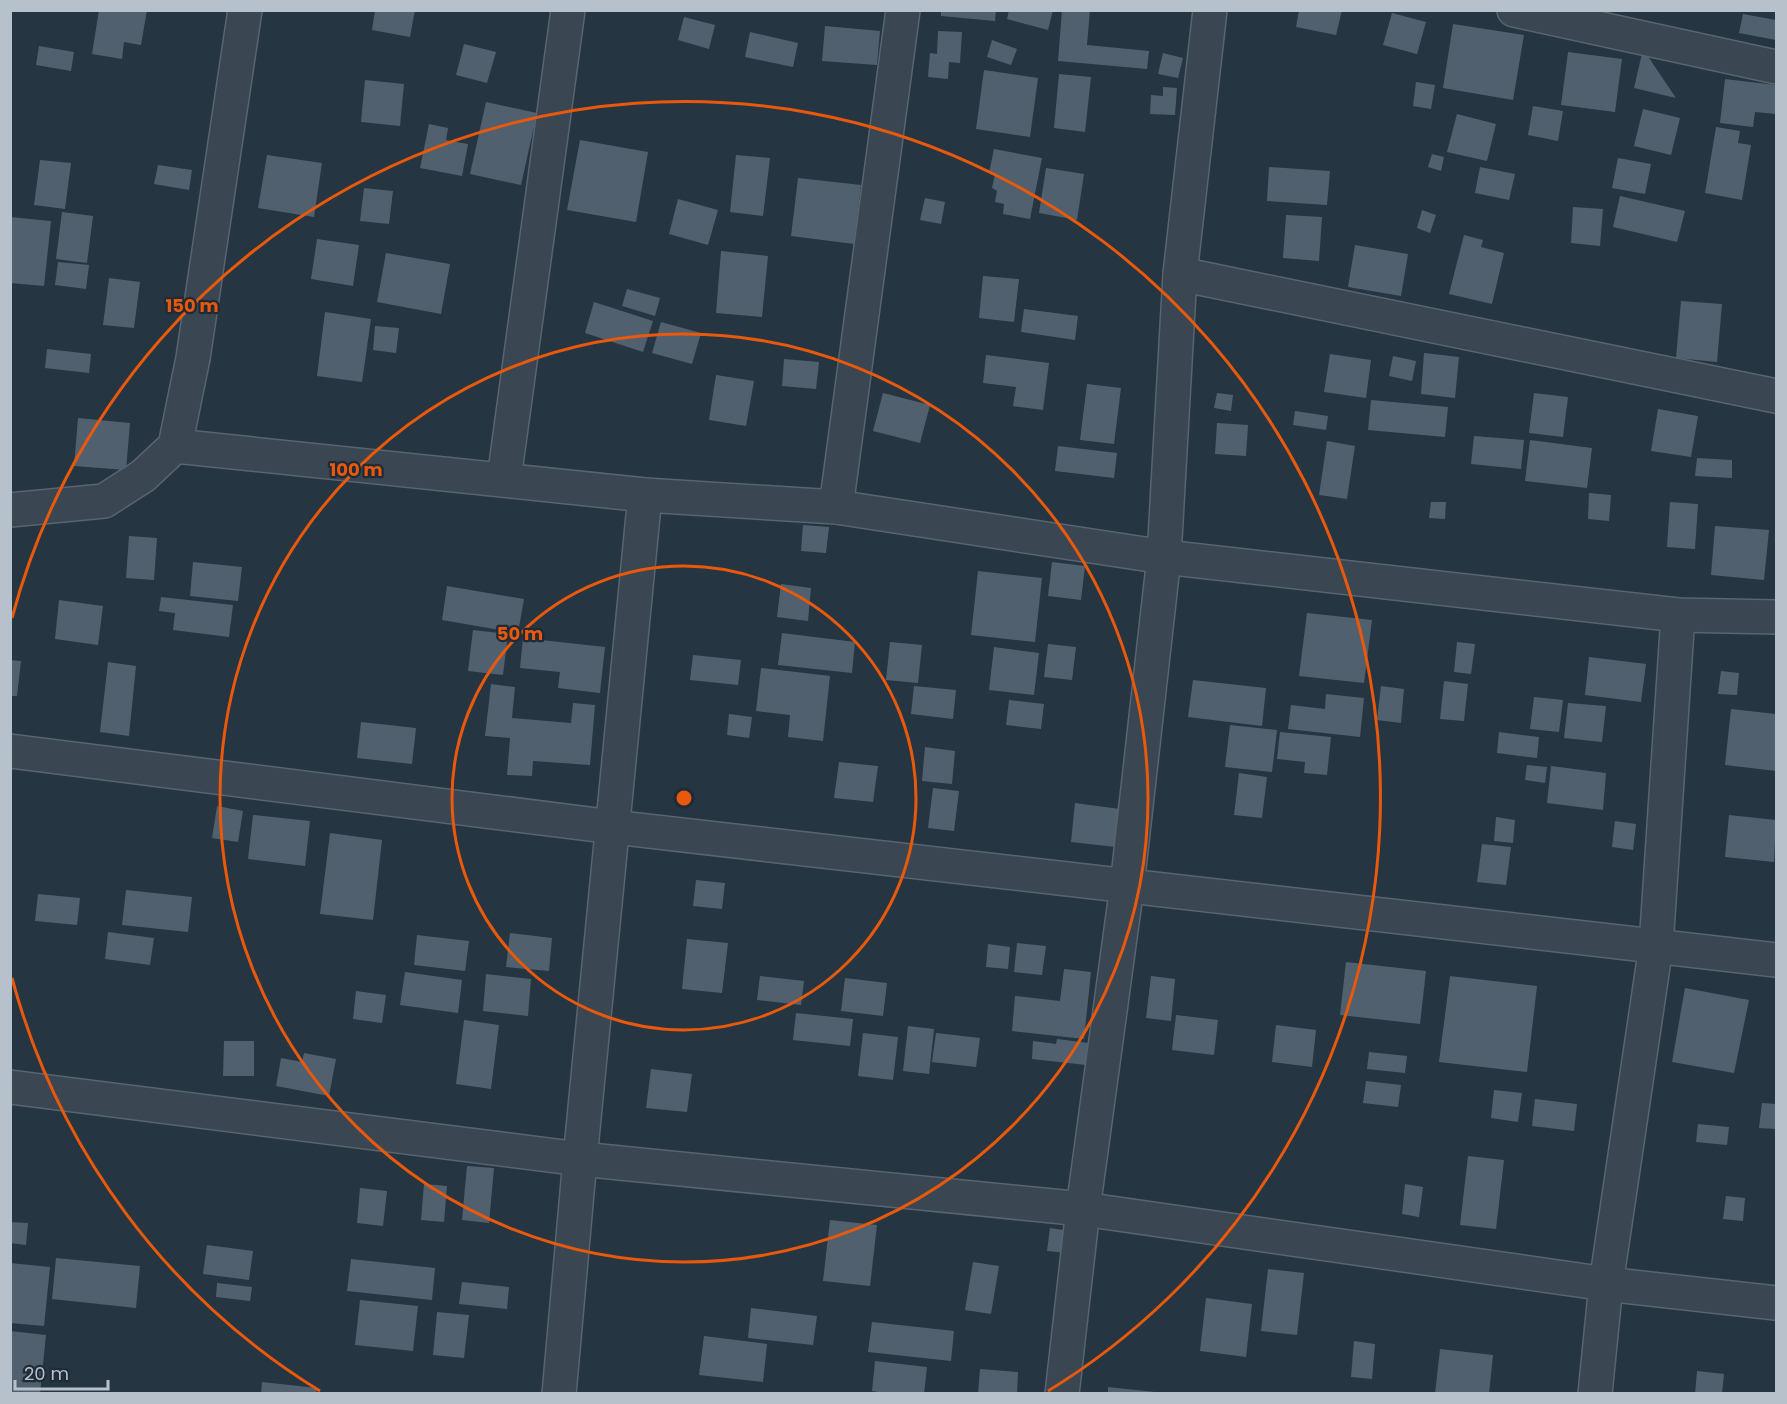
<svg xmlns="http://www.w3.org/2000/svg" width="1787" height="1404" font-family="Poppins,sans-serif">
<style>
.building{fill:#51606f}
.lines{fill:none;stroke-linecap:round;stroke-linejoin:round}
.minor-casing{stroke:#58646f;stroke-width:36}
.minor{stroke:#3a4651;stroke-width:33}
.ring{fill:none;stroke:#e8590c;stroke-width:3}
.centre{fill:#e8590c;stroke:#1f2b37;stroke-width:3}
.ring-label{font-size:18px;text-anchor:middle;font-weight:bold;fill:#e8590c;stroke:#1f2b37;stroke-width:4.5;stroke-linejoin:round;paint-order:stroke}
</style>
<rect width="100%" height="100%" fill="#263542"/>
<g class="building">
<path d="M99,10H147L141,45L124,42L122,59L92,54Z"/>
<path d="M375,10H415L410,37L372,30Z"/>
<path d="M941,10H996L995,21L941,16Z"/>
<path d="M1009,10H1053L1048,30L1007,19Z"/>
<path d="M1062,10H1090L1087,45L1149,51L1147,69L1058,61Z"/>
<path d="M1299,10H1342L1336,35L1296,27Z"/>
<path d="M1392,13L1426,22L1417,54L1383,45Z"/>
<path d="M1743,14L1776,20V40L1739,33Z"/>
<path d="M684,17L715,25L709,49L678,40Z"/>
<path d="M1453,24L1524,35L1513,100L1443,88Z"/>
<path d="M825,26L880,31L877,65L822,61Z"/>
<path d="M938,31L962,32L960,63L949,62L948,79L928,77L930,53L937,54Z"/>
<path d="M750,32L798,43L793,67L745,57Z"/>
<path d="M992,40L1017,49L1011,65L987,57Z"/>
<path d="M464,44L496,52L487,83L456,75Z"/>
<path d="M39,46L74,52L71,71L36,65Z"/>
<path d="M1643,49L1676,98L1634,88Z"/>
<path d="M1568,52L1622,59L1615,112L1561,105Z"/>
<path d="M1163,53L1183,58L1178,78L1158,74Z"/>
<path d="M984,70L1038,78L1030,137L976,129Z"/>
<path d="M1059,74L1091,77L1085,132L1054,128Z"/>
<path d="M1725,79L1776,85V114L1755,112L1753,127L1720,123Z"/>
<path d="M365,80L404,84L400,126L361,122Z"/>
<path d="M1416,82L1435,85L1431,109L1413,106Z"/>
<path d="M1163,87L1177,88L1175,115L1150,114L1151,95L1163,96Z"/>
<path d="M486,102L537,113L521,185L470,174Z"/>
<path d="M1533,106L1563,111L1558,141L1528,135Z"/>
<path d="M1643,109L1680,118L1671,155L1634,146Z"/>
<path d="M1457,114L1496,124L1487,161L1447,152Z"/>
<path d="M429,124L448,128L446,140L468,144L462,176L420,168Z"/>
<path d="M1716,127L1740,131L1738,143L1751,145L1742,200L1705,193Z"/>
<path d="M580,140L648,152L636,222L567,210Z"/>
<path d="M994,149L1042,158L1030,219L1003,214L1004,204L995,202L997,191L992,188L995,174L989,173Z"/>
<path d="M1432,154L1444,157L1441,171L1428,167Z"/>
<path d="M267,155L322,163L314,217L258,208Z"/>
<path d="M736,155L770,158L763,216L730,212Z"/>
<path d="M1618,158L1651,164L1645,194L1612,188Z"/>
<path d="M40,160L71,163L65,209L34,205Z"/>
<path d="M158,165L192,170L189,190L154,184Z"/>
<path d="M1269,167L1330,171L1327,205L1267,201Z"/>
<path d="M1480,167L1515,174L1509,200L1475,193Z"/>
<path d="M1046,168L1084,174L1077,220L1039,213Z"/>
<path d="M798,178L861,185L854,244L791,236Z"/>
<path d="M364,188L393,191L389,224L360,221Z"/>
<path d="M1620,196L1685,211L1677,242L1613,227Z"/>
<path d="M925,198L945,202L941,224L920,220Z"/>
<path d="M678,199L718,210L708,245L669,234Z"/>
<path d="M1573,207L1603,209L1600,246L1571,243Z"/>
<path d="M1422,210L1436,215L1430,233L1417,228Z"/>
<path d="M62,212L93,216L87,263L56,259Z"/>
<path d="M1286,215L1322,217L1319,261L1283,258Z"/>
<path d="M10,217L51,221L44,286L10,283Z"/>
<path d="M1464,235L1483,240L1481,247L1504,253L1492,304L1449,294Z"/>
<path d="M317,239L359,245L353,286L311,279Z"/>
<path d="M1355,245L1408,254L1401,296L1348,287Z"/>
<path d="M721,251L768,256L762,317L716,313Z"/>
<path d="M386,253L450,264L441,314L377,302Z"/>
<path d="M58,262L89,265L86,289L55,285Z"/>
<path d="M983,276L1019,279L1014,322L979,318Z"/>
<path d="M109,278L140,282L134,328L103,325Z"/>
<path d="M627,289L660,298L655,316L622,306Z"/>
<path d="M1681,301L1722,304L1717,362L1676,358Z"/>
<path d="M594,302L653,321L643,352L585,333Z"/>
<path d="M1024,309L1078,316L1075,340L1021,332Z"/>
<path d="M325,312L371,319L362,382L317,376Z"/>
<path d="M661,322L701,333L692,364L652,353Z"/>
<path d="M375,326L399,328L396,353L373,350Z"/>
<path d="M47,349L91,354L89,373L45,368Z"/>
<path d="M1424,353L1459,357L1455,398L1421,394Z"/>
<path d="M1330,354L1371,360L1366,398L1324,392Z"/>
<path d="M986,355L1049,363L1043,410L1013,406L1016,387L983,383Z"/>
<path d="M1393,356L1416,361L1412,381L1389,376Z"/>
<path d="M784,359L819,362L816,389L782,386Z"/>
<path d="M716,375L754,381L746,426L709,420Z"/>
<path d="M1087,384L1121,388L1114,444L1080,440Z"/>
<path d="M883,393L930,405L920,443L873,431Z"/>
<path d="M1217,393L1233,395L1231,411L1214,408Z"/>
<path d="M1534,393L1568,397L1563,437L1529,433Z"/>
<path d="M1371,400L1448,407L1445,437L1368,430Z"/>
<path d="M1658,409L1698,416L1691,457L1651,451Z"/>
<path d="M1295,411L1328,416L1326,430L1293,425Z"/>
<path d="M78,418L130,423L126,470L74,466Z"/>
<path d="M1217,423L1248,425L1246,456L1215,454Z"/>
<path d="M1474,436L1524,440L1521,469L1471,464Z"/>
<path d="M1530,440L1592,448L1587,488L1525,481Z"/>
<path d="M1327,441L1355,446L1347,499L1319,495Z"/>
<path d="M1058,446L1117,453L1114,478L1055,471Z"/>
<path d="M1697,458L1732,460V478L1695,476Z"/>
<path d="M1589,493L1611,495L1609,521L1588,519Z"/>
<path d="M1431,502H1446L1445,519L1429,518Z"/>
<path d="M1670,502L1698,504L1695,549L1667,547Z"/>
<path d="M803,525L829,527L826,553L801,551Z"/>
<path d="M1715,526L1769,530L1764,580L1711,575Z"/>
<path d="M129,536L157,538L154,580L126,578Z"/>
<path d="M193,562L242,567L238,601L190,596Z"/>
<path d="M1052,562L1085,566L1081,600L1048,596Z"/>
<path d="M978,571L1042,578L1035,642L971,635Z"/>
<path d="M781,584L811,588L808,621L777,617Z"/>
<path d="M447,586L524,599L518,633L442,620Z"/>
<path d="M161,597L233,605L229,637L173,630L175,613L159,611Z"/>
<path d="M59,600L103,606L98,645L55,639Z"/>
<path d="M1307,613L1372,620L1364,683L1299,676Z"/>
<path d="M473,630L508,634L503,675L468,671Z"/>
<path d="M782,633L855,642L852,673L778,665Z"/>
<path d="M523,638L605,647L600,693L558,688L560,672L520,668Z"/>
<path d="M890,642L922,645L918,683L886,680Z"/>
<path d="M1457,642L1475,644L1471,674L1454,672Z"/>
<path d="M1048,644L1076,647L1072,680L1044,677Z"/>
<path d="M994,647L1039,653L1034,695L989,690Z"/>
<path d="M693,655L741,660L738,685L690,680Z"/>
<path d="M1589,657L1646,664L1641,702L1585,695Z"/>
<path d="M10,660L21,661L17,696H10Z"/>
<path d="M108,662L136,666L129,736L100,732Z"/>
<path d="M761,668L830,676L823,741L788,737L790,715L756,711Z"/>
<path d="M1721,671L1739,673L1737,695L1718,694Z"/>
<path d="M1193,680L1266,688L1262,726L1188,717Z"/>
<path d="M1444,681L1468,684L1464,721L1440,719Z"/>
<path d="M491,684L515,687L512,718L571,723L573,703L595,705L590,765L533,761L532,776L507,775L510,738L485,736Z"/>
<path d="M914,686L956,690L953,719L911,714Z"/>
<path d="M1381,686L1404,689L1401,723L1377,720Z"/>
<path d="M1326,694L1364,698L1360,737L1288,729L1291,705L1325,709Z"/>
<path d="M1534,697L1563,700L1559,732L1530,729Z"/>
<path d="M1009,700L1044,704L1041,729L1006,725Z"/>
<path d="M1568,703L1606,706L1602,742L1564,738Z"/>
<path d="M1731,709L1776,714V771L1725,765Z"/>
<path d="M729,714L752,717L749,738L727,735Z"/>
<path d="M361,722L416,728L412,764L357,758Z"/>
<path d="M1230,725L1277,730L1272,772L1225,767Z"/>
<path d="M1280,732L1331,737L1327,775L1304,773L1305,762L1277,759Z"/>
<path d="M1499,732L1539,737L1537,758L1497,753Z"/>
<path d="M925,747L955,751L952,784L922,781Z"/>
<path d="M839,762L878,766L873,802L834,798Z"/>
<path d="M1527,765L1547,767L1545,783L1525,780Z"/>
<path d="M1551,766L1606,773L1603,810L1547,803Z"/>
<path d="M1239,773L1267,777L1262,818L1234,815Z"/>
<path d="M933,788L959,791L954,831L928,828Z"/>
<path d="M1075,803L1120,809L1116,847L1071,842Z"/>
<path d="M217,806L243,811L238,842L212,838Z"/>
<path d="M253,815L310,821L305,866L248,859Z"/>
<path d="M1729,815L1776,820L1774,862L1725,857Z"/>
<path d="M1496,817L1515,820L1513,843L1494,841Z"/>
<path d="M1615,821L1636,824L1633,850L1612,847Z"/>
<path d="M330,833L382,840L373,920L320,914Z"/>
<path d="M1482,844L1511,847L1506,885L1477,882Z"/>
<path d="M696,880L725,883L722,909L693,906Z"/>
<path d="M126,890L192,897L188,932L122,925Z"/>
<path d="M38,894L80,898L77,925L35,921Z"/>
<path d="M108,932L154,938L150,965L105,959Z"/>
<path d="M510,933L552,938L549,971L506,967Z"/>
<path d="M417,935L469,941L465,971L414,965Z"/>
<path d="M687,939L728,943L722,993L682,989Z"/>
<path d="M1017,943L1046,946L1042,975L1014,972Z"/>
<path d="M988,944L1010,947L1008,969L986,967Z"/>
<path d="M1346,962L1426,971L1420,1024L1340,1015Z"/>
<path d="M1064,969L1091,972L1084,1039L1012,1031L1015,996L1060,1001Z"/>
<path d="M405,972L462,980L458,1013L400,1005Z"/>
<path d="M486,974L531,979L528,1016L483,1011Z"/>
<path d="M760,976L804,981L801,1005L757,1000Z"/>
<path d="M1151,976L1175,979L1171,1021L1146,1018Z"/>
<path d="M1450,976L1537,986L1527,1072L1439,1062Z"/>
<path d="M845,978L887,983L883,1016L841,1011Z"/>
<path d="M1685,988L1749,1000L1734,1073L1672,1062Z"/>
<path d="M356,991L386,995L382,1023L353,1019Z"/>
<path d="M796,1013L853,1019L850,1046L793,1040Z"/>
<path d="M1176,1015L1218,1020L1214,1055L1172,1050Z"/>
<path d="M464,1020L499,1025L491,1089L456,1084Z"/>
<path d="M1276,1025L1316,1030L1312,1067L1272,1062Z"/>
<path d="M908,1026L934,1029L929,1074L903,1071Z"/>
<path d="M863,1033L898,1037L893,1080L858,1076Z"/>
<path d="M936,1033L980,1038L976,1067L932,1062Z"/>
<path d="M1057,1039L1097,1044L1095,1066L1032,1059L1033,1041L1056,1044Z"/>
<path d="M224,1041H254V1076H223Z"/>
<path d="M1369,1052L1407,1056L1405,1073L1367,1069Z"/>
<path d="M304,1053L336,1059L329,1096L276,1086L281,1058L302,1062Z"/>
<path d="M651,1069L692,1074L687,1112L646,1108Z"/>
<path d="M1366,1081L1401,1085L1398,1107L1363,1103Z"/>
<path d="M1494,1090L1522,1093L1518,1122L1491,1118Z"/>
<path d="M1535,1099L1577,1104L1574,1131L1532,1126Z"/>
<path d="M1762,1103L1776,1104V1129L1759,1128Z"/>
<path d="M1698,1124L1729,1127L1727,1145L1696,1142Z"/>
<path d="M1468,1156L1504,1160L1496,1229L1460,1225Z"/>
<path d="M467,1166L494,1168L489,1223L462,1220Z"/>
<path d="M424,1184L447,1186L444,1222L421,1220Z"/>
<path d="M1405,1184L1423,1187L1419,1217L1402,1214Z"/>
<path d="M360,1188L387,1191L383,1226L357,1223Z"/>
<path d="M1726,1196L1745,1198L1743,1221L1723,1219Z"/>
<path d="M830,1220L877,1225L870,1286L823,1281Z"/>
<path d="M10,1222L28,1223L26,1245L10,1243Z"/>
<path d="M1050,1228L1070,1231L1068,1253L1047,1251Z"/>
<path d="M207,1245L253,1251L249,1280L203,1274Z"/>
<path d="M56,1258L140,1266L136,1308L52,1299Z"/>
<path d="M351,1259L435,1268L432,1300L347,1291Z"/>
<path d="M973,1262L999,1266L991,1314L965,1310Z"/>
<path d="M10,1263L50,1267L44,1326L10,1323Z"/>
<path d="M1268,1269L1304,1273L1297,1335L1261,1331Z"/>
<path d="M462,1282L509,1287L507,1309L459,1304Z"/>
<path d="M217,1283L252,1287L250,1301L216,1297Z"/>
<path d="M1206,1298L1252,1304L1246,1357L1200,1351Z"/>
<path d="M360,1300L418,1306L413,1351L355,1345Z"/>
<path d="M751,1308L817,1316L813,1345L748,1338Z"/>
<path d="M437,1312L469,1315L464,1358L433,1355Z"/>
<path d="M872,1322L954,1331L951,1361L868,1352Z"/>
<path d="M10,1331L46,1335L40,1394H10Z"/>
<path d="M704,1336L767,1344L763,1382L699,1375Z"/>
<path d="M1354,1341L1375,1344L1372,1379L1351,1377Z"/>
<path d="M1440,1349L1493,1355L1489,1394H1435Z"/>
<path d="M875,1361L927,1367L924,1394H891L872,1391Z"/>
<path d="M980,1369L1018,1372L1017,1394H978Z"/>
<path d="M1697,1371L1724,1374L1722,1394H1695Z"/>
<path d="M262,1382L317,1388L316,1394H261Z"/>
<path d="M1108,1387L1155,1392V1394H1108Z"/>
</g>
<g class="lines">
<g class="minor-casing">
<g id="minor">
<path d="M1514,10L1776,67"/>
<path d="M1180,274L1776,396"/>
<path d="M175,446L645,495L836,507L1164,557L1678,615L1776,617"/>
<path d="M504,479L568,10"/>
<path d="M836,507L903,10"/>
<path d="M10,510L104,501L143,476L175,446L193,358L245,10"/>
<path d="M10,751L613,827L1776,960"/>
<path d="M10,1087L580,1159L1083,1209L1606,1284L1776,1303"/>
<path d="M559,1394L580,1159L645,495"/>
<path d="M1062,1394L1083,1209L1127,886L1164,557L1180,274L1210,10"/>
<path d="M1595,1394L1606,1284L1656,946L1678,615"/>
</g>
</g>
<use href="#minor" class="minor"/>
</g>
<g class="ring">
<circle cx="684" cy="798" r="232"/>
<circle cx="684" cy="798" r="464"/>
<path d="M320 1391A696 696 0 0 1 12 978M12 618A696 696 0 1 1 1048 1391"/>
</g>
<circle cx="684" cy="798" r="9" class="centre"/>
<g class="ring-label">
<text x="192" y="312">150 m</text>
<text x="356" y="476">100 m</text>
<text x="520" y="640">50 m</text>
</g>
<rect width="1787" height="1404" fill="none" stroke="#b7c1cc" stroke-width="24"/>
<path d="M15 1380v9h93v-9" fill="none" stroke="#b7c1cc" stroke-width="3"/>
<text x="24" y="1380" font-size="18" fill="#b7c1cc" stroke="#1f2b37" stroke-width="4.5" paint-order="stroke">20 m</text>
</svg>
